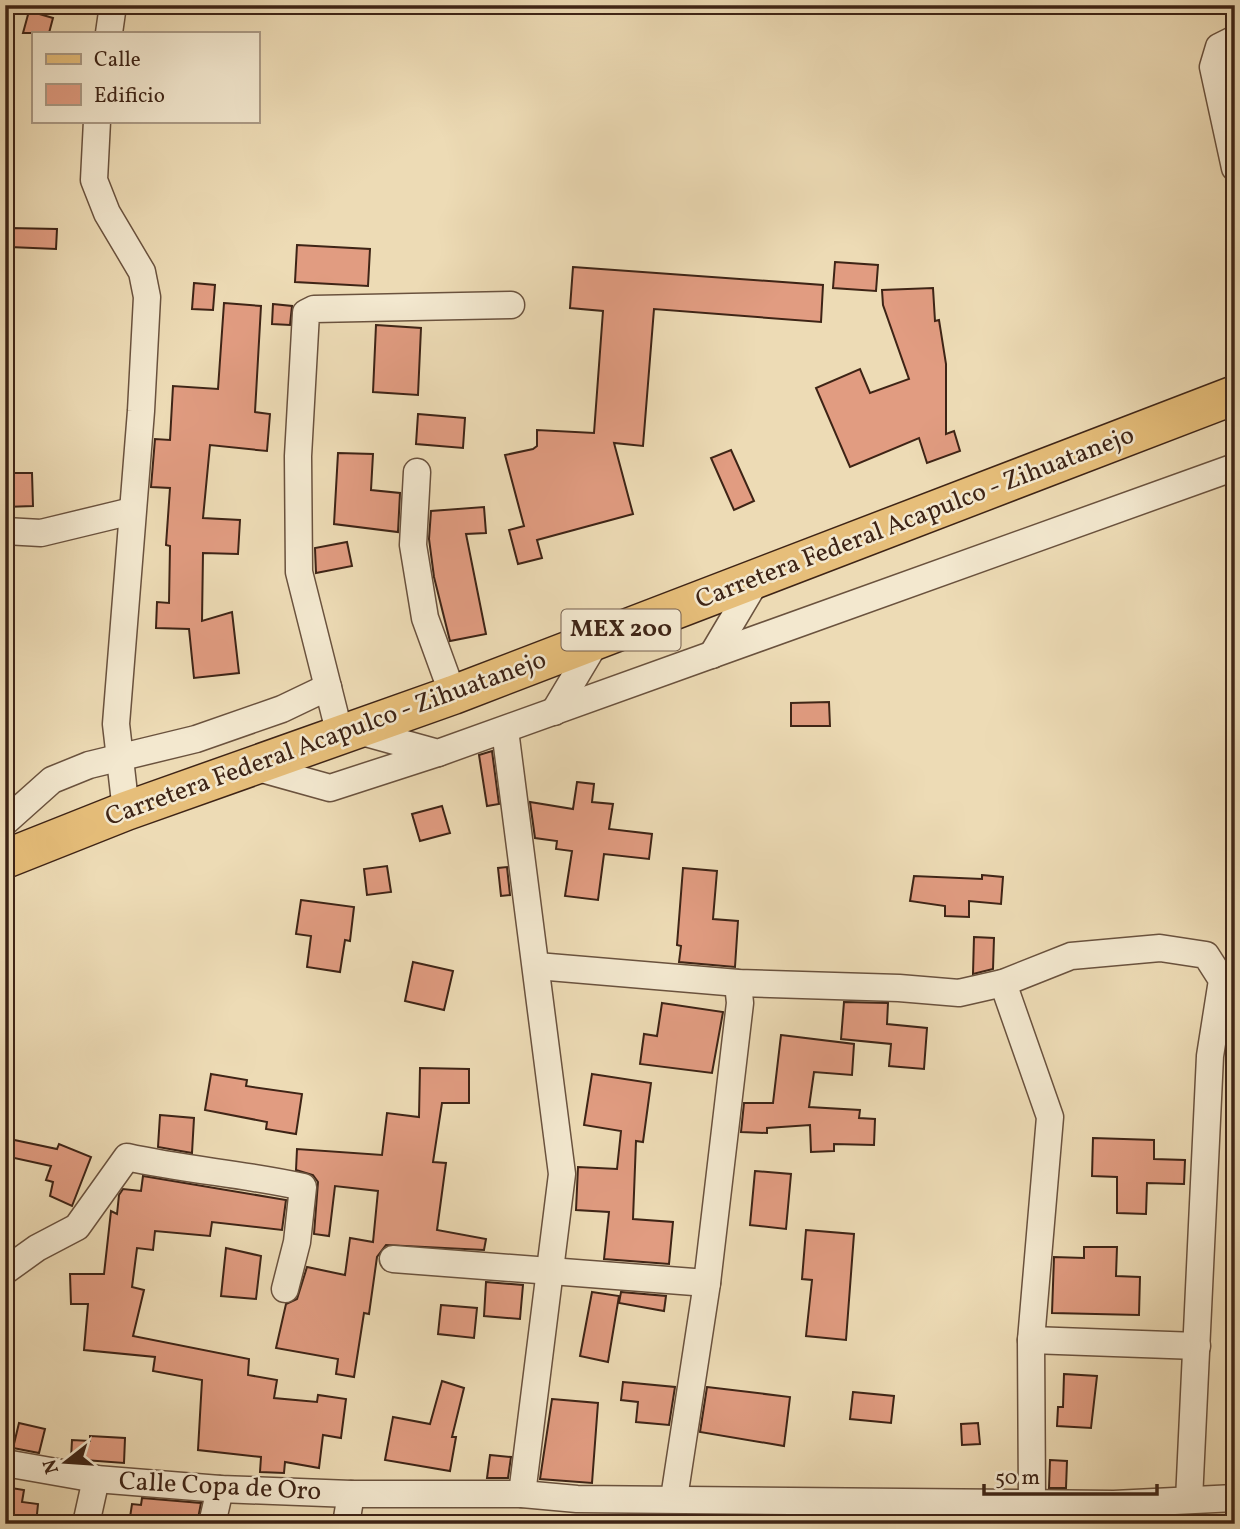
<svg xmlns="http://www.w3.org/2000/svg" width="1240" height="1529" font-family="Vollkorn,serif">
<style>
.building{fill:#e19c81;stroke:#3e2416;stroke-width:2}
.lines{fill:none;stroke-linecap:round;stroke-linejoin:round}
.minor-casing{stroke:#6a523e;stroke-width:29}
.primary-casing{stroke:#3e2416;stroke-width:41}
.minor{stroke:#f3e8cf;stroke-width:26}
.primary{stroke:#e6be7a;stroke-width:38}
.labels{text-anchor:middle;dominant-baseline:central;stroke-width:5;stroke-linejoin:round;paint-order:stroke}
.shield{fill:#f3e8cf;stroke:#745f4e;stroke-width:2}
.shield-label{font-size:24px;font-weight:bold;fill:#3e2416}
.street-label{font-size:26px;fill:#3e2416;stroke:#f3e8cf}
</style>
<rect width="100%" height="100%" fill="#eddbb5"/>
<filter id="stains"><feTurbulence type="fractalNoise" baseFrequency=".00286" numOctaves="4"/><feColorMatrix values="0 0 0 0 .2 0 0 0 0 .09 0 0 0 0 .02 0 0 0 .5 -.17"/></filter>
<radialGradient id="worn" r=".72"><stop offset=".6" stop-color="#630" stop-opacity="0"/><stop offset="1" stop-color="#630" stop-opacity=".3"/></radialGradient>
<g class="building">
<path d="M29,11L53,18L49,33H23Z"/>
<path d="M10,228L57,229L56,249L10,247Z"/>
<path d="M297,245L370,249L368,286L295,282Z"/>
<path d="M835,262L878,265L876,291L833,288Z"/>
<path d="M573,267L823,285L821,322L654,309L643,446L614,443L633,514L537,540L542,558L518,564L509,530L524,526L505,455L533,449L537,446V430L594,433L603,311L570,308Z"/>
<path d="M194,283L215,285L213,310L192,309Z"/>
<path d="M933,288L935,321L939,320L946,364V434L954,431L960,451L927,463L919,438L850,467L816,388L860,369L870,393L909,379L883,305L882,290Z"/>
<path d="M224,303L261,306L255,412L270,414L267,451L210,445L203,518L240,520L238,554L203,553L202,621L232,612L239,673L194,678L189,629L156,628L157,602L169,603L170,546L166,545L170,488L151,487L155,439L170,440L173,386L218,389Z"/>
<path d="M273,304L292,306L290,325L272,324Z"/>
<path d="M376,325L421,328L418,395L373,392Z"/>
<path d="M418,414L465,418L463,448L416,444Z"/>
<path d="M731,450L754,501L734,510L711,458Z"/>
<path d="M338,453L373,454L371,490L400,493L398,532L334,524Z"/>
<path d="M5,473H32L33,506L5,507Z"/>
<path d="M484,507L486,533L466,534L486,634L450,641L434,577L429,539L431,511Z"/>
<path d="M347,542L352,566L316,573L315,548Z"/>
<path d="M829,702L830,726H791V703Z"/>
<path d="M492,751L499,804L487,806L479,755Z"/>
<path d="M577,782L594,784L592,802L613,804L609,829L652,834L649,859L604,854L598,900L565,896L572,851L556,849L557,841L535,838L530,802L573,809Z"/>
<path d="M442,806L450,833L420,841L412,814Z"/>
<path d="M387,866L391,892L367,895L364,869Z"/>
<path d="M507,867L510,895L501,896L498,868Z"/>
<path d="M683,868L717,871L713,919L738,921L735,967L679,962L681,946L677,945Z"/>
<path d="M982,875L1003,877L1001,904L969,901V917L945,916V906L910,901L914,876L982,879Z"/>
<path d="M301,900L354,907L350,941L345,940L340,972L307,967L311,936L296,934Z"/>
<path d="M974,937L994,938L993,969L973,974Z"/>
<path d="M413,962L453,971L444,1010L405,1001Z"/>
<path d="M844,1002L888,1003L887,1024L927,1028L924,1069L889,1066L891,1044L841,1039Z"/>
<path d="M662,1003L723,1012L712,1073L640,1064L644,1034L657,1036Z"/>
<path d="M781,1035L854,1044L852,1075L814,1072L809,1107L860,1110L859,1118L875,1119L874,1145L834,1144V1151L811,1152L810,1125L767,1128V1133L741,1132L744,1103H773Z"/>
<path d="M420,1068L469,1069V1103H442L433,1162L446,1163L437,1230L486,1239L484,1250L386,1245L377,1257L369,1314L364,1313L354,1377L336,1374L338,1359L276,1348L286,1304L297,1299L307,1267L345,1275L350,1238L373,1242L378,1191L335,1186L329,1236L314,1234L318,1182L313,1175L296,1170L297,1149L382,1155L387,1113L419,1117Z"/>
<path d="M211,1074L247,1080L246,1086L302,1094L296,1134L266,1129L267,1122L205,1110Z"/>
<path d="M592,1074L651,1083L643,1142L636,1141L633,1219L673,1222L669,1264L604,1259L609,1212L576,1210L578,1167L617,1169L621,1131L584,1125Z"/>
<path d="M160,1115L194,1118L192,1153L158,1147Z"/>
<path d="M5,1138L57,1149L59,1144L91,1157L72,1206L50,1196L53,1182L46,1180L51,1166L5,1156Z"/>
<path d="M1093,1138L1154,1140V1159L1185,1160L1184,1184L1147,1183L1146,1214L1117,1213V1177L1092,1176Z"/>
<path d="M755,1171L791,1174L786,1229L750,1225Z"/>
<path d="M143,1176L286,1200L282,1230L212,1222L210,1236L155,1231L153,1250L137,1248L132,1287L144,1290L133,1336L249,1359L248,1375L277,1380L274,1398L317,1402L318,1395L346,1399L341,1438L323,1435L319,1468L285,1462L284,1473L260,1472L261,1457L198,1450L202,1380L153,1371L155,1357L84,1350L88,1304H71L70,1274H104L111,1211L117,1214L119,1195L123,1189L141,1191Z"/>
<path d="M806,1230L854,1234L846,1340L806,1336L812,1280L802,1279Z"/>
<path d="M1084,1247H1117L1116,1276L1140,1277L1139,1315L1052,1313L1054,1257L1084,1258Z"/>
<path d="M226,1248L261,1256L256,1299L221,1296Z"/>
<path d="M486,1282L523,1285L520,1319L484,1316Z"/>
<path d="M592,1292L619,1296L608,1362L580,1356Z"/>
<path d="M621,1292L666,1296L664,1311L619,1303Z"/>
<path d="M441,1305L477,1308L474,1338L438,1334Z"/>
<path d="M1064,1374L1097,1376L1091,1428L1057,1426L1058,1407H1063Z"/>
<path d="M442,1381L464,1388L452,1437H456L450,1471L385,1460L393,1417L430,1424Z"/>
<path d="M623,1382L675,1387L669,1425L636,1422L638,1402L621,1400Z"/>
<path d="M707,1387L790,1397L784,1446L700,1432Z"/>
<path d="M853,1392L894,1396L891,1423L850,1419Z"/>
<path d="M552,1399L598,1403L592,1483L540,1479Z"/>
<path d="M19,1423L45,1429L39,1453L13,1448Z"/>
<path d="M978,1423L980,1444L962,1445L961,1424Z"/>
<path d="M90,1436L125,1438L124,1463L71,1459L72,1440L90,1441Z"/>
<path d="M490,1455L511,1457L508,1478H487Z"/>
<path d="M1050,1460L1067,1461L1066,1488H1049Z"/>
<path d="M5,1487L24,1490L22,1502L38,1504L36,1524H5Z"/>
<path d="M142,1498L201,1503L197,1524H129L132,1504L141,1505Z"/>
</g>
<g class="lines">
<g class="minor-casing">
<g id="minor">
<path d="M109,33L113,5"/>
<path d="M1235,39L1219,47L1213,67L1235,168"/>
<path d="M97,121L94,180L107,213L142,272L147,297L141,411L116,724L126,811"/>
<path d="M417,472L413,545L425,618L453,695"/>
<path d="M5,531L41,533L132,511"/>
<path d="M712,655L757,579"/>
<path d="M554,712L597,640"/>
<path d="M355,730L438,753L1235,467"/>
<path d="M505,730L562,1174L522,1494"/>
<path d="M340,735L299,572L298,456L306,313L314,309L511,305"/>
<path d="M251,766L330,788L438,753"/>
<path d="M5,822L52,780L89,765L196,739L282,709L328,687"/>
<path d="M537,966L738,983L899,988L959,993L1003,983L1071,956L1160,948L1206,955L1222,980L1210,1056L1189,1500"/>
<path d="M1003,983L1050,1117L1031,1340L1032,1503"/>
<path d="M393,1259L707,1283"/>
<path d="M5,1271L37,1248L77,1227L127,1157C185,1170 245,1174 303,1187L297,1242L285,1289"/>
<path d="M1031,1340L1197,1346"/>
<path d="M5,1463L96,1479L220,1489L351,1494H522L577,1499L1114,1504L1235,1498"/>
<path d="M674,1498L707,1283L740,1003L738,983"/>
<path d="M86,1524L96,1479"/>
<path d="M212,1524L220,1489"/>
<path d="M346,1524L351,1494"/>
</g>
</g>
<g class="primary-casing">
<path id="primary" d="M5,859L126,811L453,695L1235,395"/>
</g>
<use href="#minor" class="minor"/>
<use href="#primary" class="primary"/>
</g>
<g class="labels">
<rect class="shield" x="561.5" y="609.5" width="119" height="41" rx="5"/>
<g class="shield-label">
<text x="621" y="630">MEX 200</text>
</g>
<g class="street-label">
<text transform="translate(915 518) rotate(-21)">Carretera Federal Acapulco - Zihuatanejo</text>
<text transform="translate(326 739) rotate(-20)">Carretera Federal Acapulco - Zihuatanejo</text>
<text transform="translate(220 1487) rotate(3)">Calle Copa de Oro</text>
</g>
</g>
<rect width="1240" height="1529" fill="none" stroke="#eddbb5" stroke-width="28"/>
<rect x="7" y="7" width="1226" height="1515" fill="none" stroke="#3e2416" stroke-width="3.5"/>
<rect x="14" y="14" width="1212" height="1501" fill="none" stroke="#3e2416" stroke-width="2"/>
<rect x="32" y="32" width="228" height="91" fill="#f3e8cf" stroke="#ab9a85" stroke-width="2"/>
<rect x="46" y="54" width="35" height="10" fill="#e6be7a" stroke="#ab9a85" stroke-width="2"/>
<text x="94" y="66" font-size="21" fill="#3e2416">Calle</text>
<rect x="46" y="84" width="35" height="21" fill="#e19c81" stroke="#ab9a85" stroke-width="2"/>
<text x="94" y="102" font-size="21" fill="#3e2416">Edificio</text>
<g transform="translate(66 1462) rotate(253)" stroke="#f3e8cf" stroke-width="5" paint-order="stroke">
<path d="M0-5L12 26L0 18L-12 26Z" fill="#3e2416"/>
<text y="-10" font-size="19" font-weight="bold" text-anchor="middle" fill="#3e2416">N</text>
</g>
<path d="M984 1484v10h173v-10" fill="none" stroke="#3e2416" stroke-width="3.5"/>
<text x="995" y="1484" font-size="21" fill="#3e2416" stroke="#f3e8cf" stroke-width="5" paint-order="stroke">50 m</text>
<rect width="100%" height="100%" filter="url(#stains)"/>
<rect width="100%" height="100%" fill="url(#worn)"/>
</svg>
